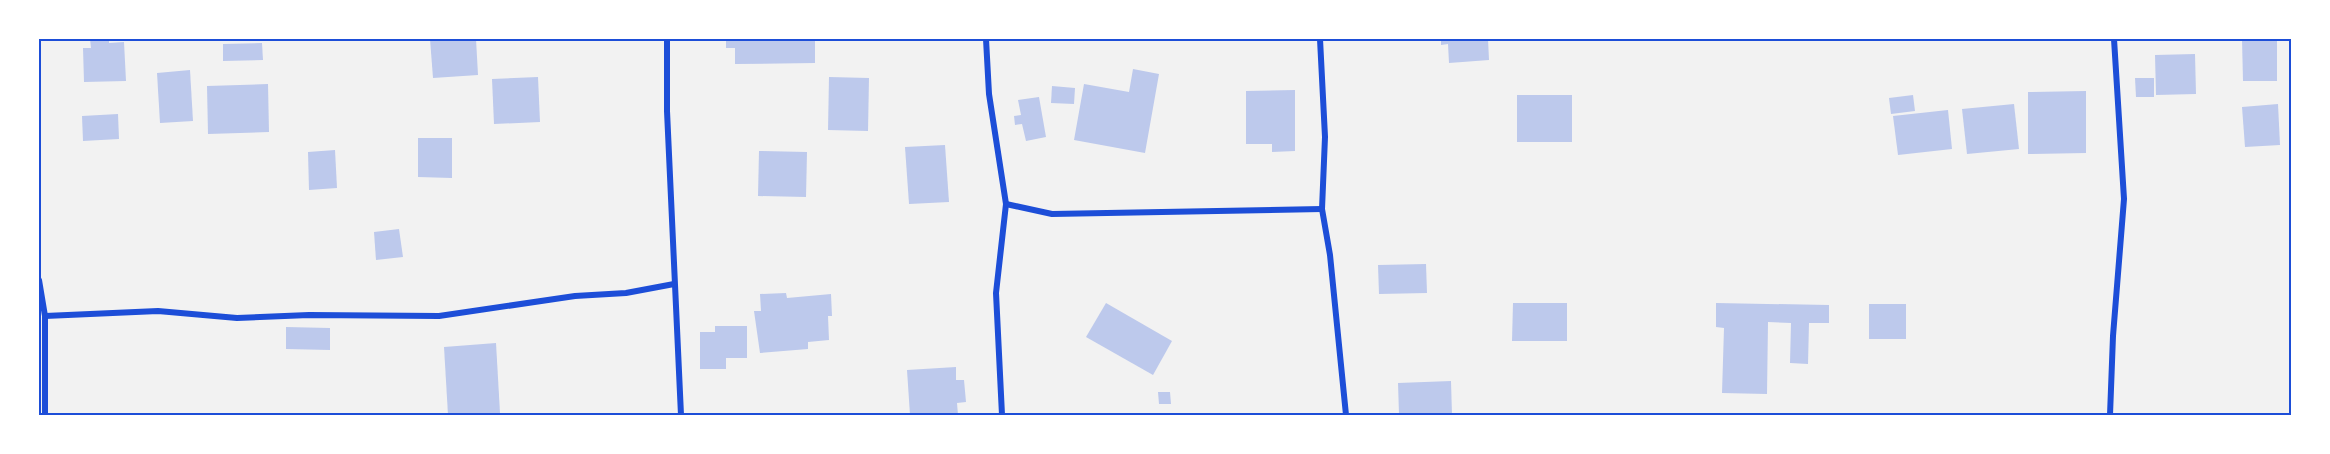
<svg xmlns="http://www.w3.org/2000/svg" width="2330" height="454" font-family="Mulish,sans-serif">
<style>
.building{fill:#bdc9ec}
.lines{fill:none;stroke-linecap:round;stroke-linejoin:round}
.minor{stroke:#1d4ed8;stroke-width:6}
.neatline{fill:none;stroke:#1d4ed8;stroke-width:2}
</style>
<rect width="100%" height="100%" fill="#f2f2f2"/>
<g class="building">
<path d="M90,39H109V43L124,42L126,81L84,82L83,48H91Z"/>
<path d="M430,39H476L478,75L433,78Z"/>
<path d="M726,39H815V63L735,64V48H726Z"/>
<path d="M1441,39H1488L1489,60L1449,63L1448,44L1441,45Z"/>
<path d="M2242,39H2277V81H2243Z"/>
<path d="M262,43L263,60L223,61V44Z"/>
<path d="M2195,54L2196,94L2156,95L2155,55Z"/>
<path d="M1133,69L1159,74L1145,153L1074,140L1084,84L1129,92Z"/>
<path d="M190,70L193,121L160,123L157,73Z"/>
<path d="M538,77L540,122L494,124L492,79Z"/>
<path d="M829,77L869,78L868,131L828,130Z"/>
<path d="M2135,78H2154V97H2136Z"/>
<path d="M268,84L269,132L208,134L207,86Z"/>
<path d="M1052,86L1075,88L1074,104L1051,103Z"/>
<path d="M1295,90V151L1272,152V144H1246V91Z"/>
<path d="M2086,91V153L2028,154V92Z"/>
<rect x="1517" y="95" width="55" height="47"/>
<path d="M1913,95L1915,111L1891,114L1889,98Z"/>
<path d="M1039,97L1046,137L1026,141L1022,124L1015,125L1014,116L1021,115L1018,100Z"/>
<path d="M2014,104L2019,149L1967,154L1962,109Z"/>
<path d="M2278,104L2280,145L2245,147L2242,107Z"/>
<path d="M1948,110L1952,149L1898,155L1893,116Z"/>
<path d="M118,114L119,139L83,141L82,116Z"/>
<path d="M418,138H452V178L418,177Z"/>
<path d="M945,145L949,202L909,204L905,147Z"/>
<path d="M335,150L337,188L309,190L308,152Z"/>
<path d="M759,151L807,152L806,197L758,196Z"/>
<path d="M399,229L403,257L376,260L374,232Z"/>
<path d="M1426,264L1427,293L1379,294L1378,265Z"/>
<path d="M786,293L787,298L831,294L832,316H828L829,340L808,342V349L760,353L754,311H761L760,294Z"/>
<path d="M1106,303L1172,341L1153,375L1086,337Z"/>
<path d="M1513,303H1567V341H1512Z"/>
<path d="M1716,303L1829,305V323H1809L1808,364L1790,363L1791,323L1768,322L1767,394L1722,393L1724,328L1716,327Z"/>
<rect x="1869" y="304" width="37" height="35"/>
<path d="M715,326H747V358H726V369H700V332H715Z"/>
<path d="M286,327L330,328V350L286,349Z"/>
<path d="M496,343L500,413L448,415L444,347Z"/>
<path d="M956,367V380H964L966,402L957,403L958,415H910L907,370Z"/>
<path d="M1451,381L1452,415H1399L1398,383Z"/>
<path d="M1158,392H1170L1171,404H1159Z"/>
</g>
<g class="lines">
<g class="minor">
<path d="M667,39V111L681,415"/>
<path d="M986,39L989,94L1006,204L996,293L1002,415"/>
<path d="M1320,39L1325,137L1322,209L1330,255L1346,415"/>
<path d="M1006,204L1052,214L1322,209"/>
<path d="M39,280L45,316V415"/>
<path d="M45,316L158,311L237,318L309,315L439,316L575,296L626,293L674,284"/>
<path d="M2110,415L2113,336L2124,199L2114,39"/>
</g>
</g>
<rect width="2330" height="454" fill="none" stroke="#ffffff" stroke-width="81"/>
<rect x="40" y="40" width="2250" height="374" class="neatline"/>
</svg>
